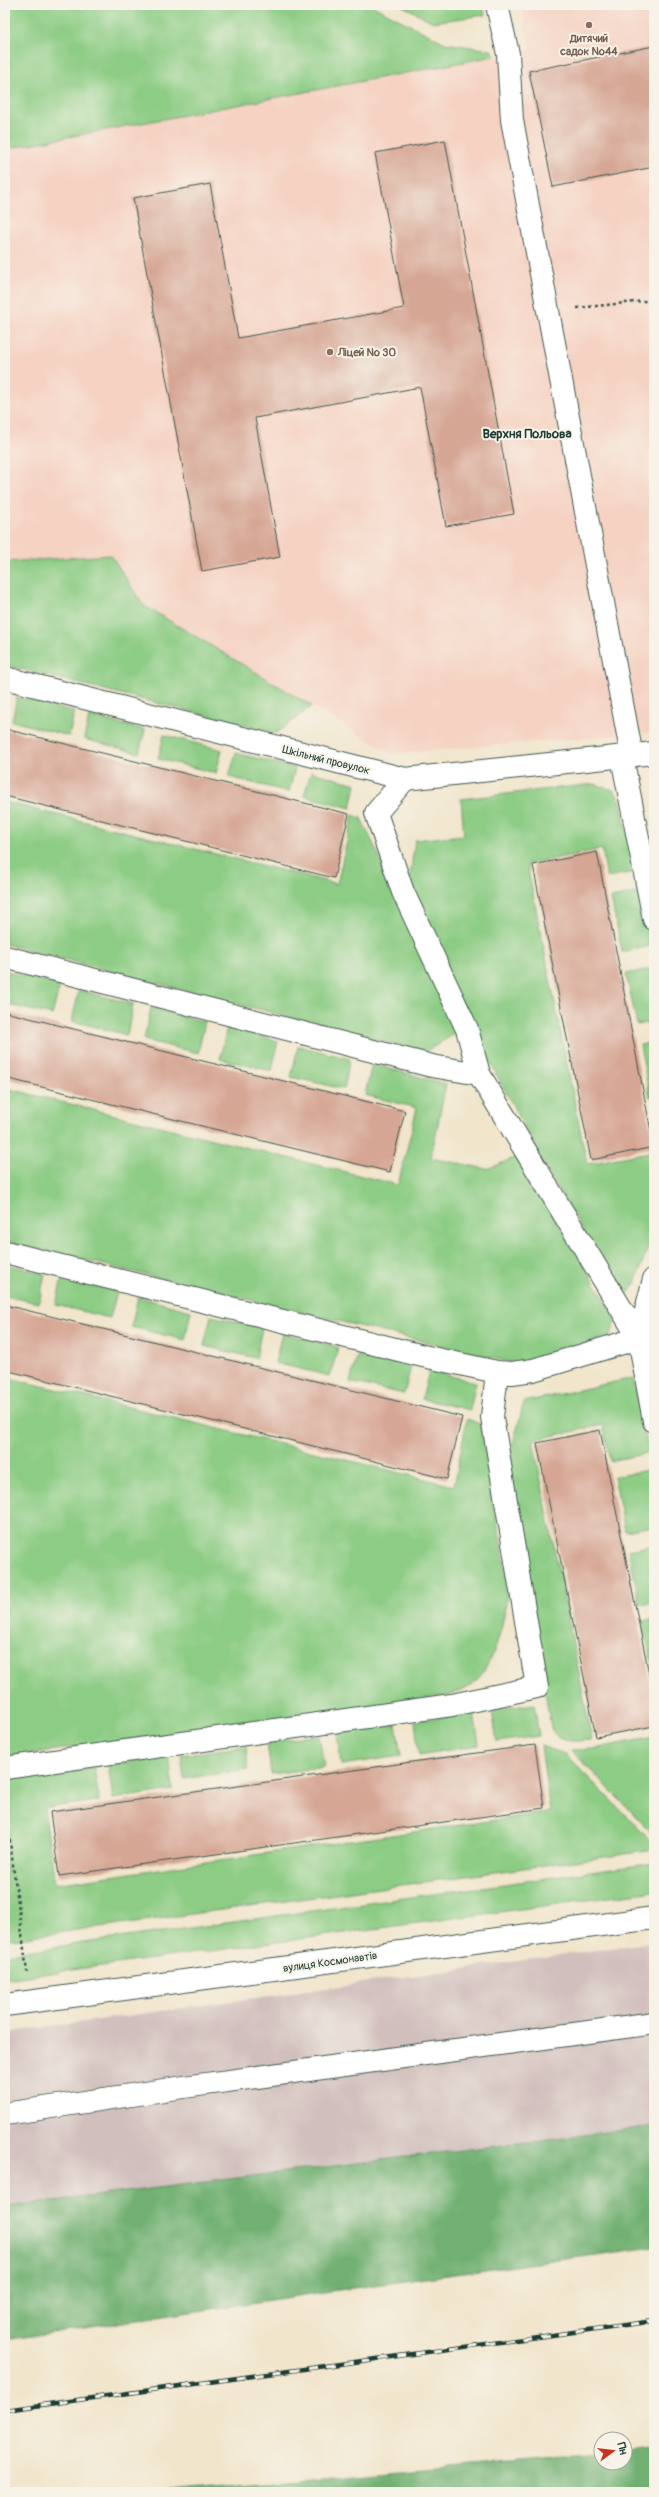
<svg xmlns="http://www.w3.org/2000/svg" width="659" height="2497" font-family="Pangolin,sans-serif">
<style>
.built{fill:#f5d2c2}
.industrial{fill:#d1bfbd}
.green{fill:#8ccc84;stroke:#56845c}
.forest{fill:#71b072;stroke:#487653}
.building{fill:#d6a694}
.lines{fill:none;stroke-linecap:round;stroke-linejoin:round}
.minor-casing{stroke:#3e564b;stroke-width:24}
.path{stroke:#3e564b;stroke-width:2.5;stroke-dasharray:3 3;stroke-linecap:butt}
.minor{stroke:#fff;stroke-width:22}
.rail-casing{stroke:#1f3d34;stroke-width:4.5}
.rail{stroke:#f7f3e8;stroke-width:3;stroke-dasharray:9;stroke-linecap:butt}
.education-dot{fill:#8d6e63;stroke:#f7f3e8;stroke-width:1.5}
.labels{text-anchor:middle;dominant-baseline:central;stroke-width:4;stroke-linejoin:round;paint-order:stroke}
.education-label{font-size:11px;font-weight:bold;fill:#785e54;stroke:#f7f3e8}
.street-label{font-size:11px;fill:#1f3d34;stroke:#f7f3e8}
.quarter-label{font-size:13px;font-weight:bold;fill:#1f3d34;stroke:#f7f3e8}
</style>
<rect width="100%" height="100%" fill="#f7f3e8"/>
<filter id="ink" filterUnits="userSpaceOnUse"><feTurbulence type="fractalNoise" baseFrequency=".025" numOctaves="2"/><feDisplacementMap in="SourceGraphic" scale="8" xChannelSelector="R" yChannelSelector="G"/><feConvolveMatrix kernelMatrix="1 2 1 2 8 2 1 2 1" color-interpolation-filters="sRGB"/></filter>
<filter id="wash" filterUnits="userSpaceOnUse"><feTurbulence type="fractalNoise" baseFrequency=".012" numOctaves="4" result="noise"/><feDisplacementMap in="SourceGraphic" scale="16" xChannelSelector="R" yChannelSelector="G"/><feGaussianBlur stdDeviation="0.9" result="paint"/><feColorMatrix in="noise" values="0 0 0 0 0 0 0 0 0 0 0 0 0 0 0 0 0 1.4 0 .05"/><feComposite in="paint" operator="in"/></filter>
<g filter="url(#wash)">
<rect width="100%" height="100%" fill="#f1e5cc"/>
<path class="built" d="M521,5H654V732L392,754L143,605L111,555L5,562V149L530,50Z"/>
<path class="industrial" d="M654,1942V2126L5,2207V2033Z"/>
<g class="green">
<path d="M5,5H371L445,43L491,50L495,56L5,149Z"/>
<path d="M401,5H483L485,15L433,22Z"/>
<path d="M111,555L143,605L312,706L277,733L5,665V562Z"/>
<path d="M17,697L74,712L69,736L12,721Z"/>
<path d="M89,716L145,730L139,753L84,739Z"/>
<path d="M164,735L222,750L216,773L158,759Z"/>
<path d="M236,753L295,768L289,792L229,777Z"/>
<path d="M311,772L356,784L351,808L304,796Z"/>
<path d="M595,784L613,790L620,799L635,872L607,877L602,849L527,864L587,1164L654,1151V1232L635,1283L624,1299L553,1181L472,1028L408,891L415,840L464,835L461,799Z"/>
<path d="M5,802L337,884L353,815L361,818L461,1030L425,1052L5,944Z"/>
<path d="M640,892L650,946L622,952L611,898Z"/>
<path d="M654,968V1022L637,1025L626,974Z"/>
<path d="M6,971L60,985L52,1015L5,1004Z"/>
<path d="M79,990L133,1004L127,1035L72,1021Z"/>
<path d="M151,1008L205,1022L198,1053L144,1040Z"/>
<path d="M227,1027L278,1041L272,1071L220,1059Z"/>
<path d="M654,1042V1096L650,1097L640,1045Z"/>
<path d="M298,1046L350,1059L344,1089L291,1077Z"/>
<path d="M372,1064L446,1084L431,1158L487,1169L517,1157L613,1313L615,1322L610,1336L527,1362L513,1363L5,1241V1088L398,1185L417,1108L365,1095Z"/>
<path d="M5,1264L45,1274L39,1303L5,1296Z"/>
<path d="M62,1278L117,1292L110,1318L56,1305Z"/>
<path d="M138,1297L191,1311L185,1340L131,1327Z"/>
<path d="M211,1316L262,1328L256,1358L204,1346Z"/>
<path d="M282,1333L338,1347L330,1376L275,1363Z"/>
<path d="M358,1353L411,1366L404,1394L350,1382Z"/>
<path d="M429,1371L476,1382L470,1410L422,1399Z"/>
<path d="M5,1377L454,1486L467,1419L480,1424L508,1583C506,1614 496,1671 467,1688C462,1691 455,1693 450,1695L5,1757Z"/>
<path d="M633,1378L649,1453L610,1461L603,1425L533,1440L592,1740C574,1741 560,1745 551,1728L508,1463L524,1402Z"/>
<path d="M652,1469L654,1526L625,1531L614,1477Z"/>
<path d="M654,1545V1602L640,1604L628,1550Z"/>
<path d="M654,1619V1675L643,1621Z"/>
<path d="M534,1704L539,1736L497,1742L492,1710Z"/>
<path d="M474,1713L479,1745L419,1755L415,1721Z"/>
<path d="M396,1724L401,1756L341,1765L337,1733Z"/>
<path d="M319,1735L324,1767L271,1774L267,1742Z"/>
<path d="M654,1737V1835L571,1750L593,1749Z"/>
<path d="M246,1746L248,1769L184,1779L181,1755Z"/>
<path d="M541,1746L565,1754L654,1844V1850L5,1940V1779L94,1767L99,1801L44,1808L55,1884L550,1812Z"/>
<path d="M169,1756L173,1790L113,1799L108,1765Z"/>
<path d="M654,1863V1891L5,1979V1954Z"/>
</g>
<g class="forest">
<path d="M654,2126V2247L324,2292L5,2340V2207Z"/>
<path d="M654,2447V2492H156L601,2454V2463H625V2451Z"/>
</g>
<g id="blocks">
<g class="building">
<path d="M654,46V167L553,187L529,71Z"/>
<path d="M445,140L514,514L446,526L420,387L255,418L280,557L202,571L133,198L210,184L238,338L404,308L375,153Z"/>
<path d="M5,729L349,814L334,878L5,796Z"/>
<path d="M597,852L654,1147L591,1160L533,865Z"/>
<path d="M5,1012L405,1111L390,1172L5,1078Z"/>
<path d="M5,1305L462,1417L447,1479L5,1370Z"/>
<path d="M600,1430L654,1699V1726L596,1737L537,1443Z"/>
<path d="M535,1745L544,1808L59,1876L50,1812Z"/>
</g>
</g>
</g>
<g filter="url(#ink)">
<use href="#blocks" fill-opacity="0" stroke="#3e564b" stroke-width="1"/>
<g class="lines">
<g class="minor-casing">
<g id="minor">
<path d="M497,5L508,54L512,120L632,756"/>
<path d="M5,678L405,779L654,753"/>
<path d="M622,757L654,919"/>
<path d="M405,779L376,813L403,892L467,1029L479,1074L639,1338L654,1421"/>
<path d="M5,957L432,1066L479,1074"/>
<path d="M5,1252L423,1356L497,1372L512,1373L533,1370L639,1338"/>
<path d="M639,1338L654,1279"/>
<path d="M5,1768L452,1705L537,1687L492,1417L497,1372"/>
<path d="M5,2005L654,1918"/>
<path d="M5,2114L184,2087L654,2023"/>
</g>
</g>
<g class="path">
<path d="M577,308L654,300"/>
<path d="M5,1804L27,1972"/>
</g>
<use href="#minor" class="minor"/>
<g class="rail-casing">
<path id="rail" d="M5,2410L654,2321"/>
</g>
<use href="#rail" class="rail"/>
</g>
</g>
<g class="education-dot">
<circle cx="589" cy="25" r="4"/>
<circle cx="330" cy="352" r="4"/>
</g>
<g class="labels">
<g class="education-label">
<text x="589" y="38">Дитячий<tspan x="589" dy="13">садок №44</tspan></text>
<text x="338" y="352" text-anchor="start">Ліцей № 30</text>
</g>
<g class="street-label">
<text transform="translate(326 760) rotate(14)">Шкільний провулок</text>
<text transform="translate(330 1962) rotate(-8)">вулиця Космонавтів</text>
</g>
<g class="quarter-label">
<text x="527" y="434">Верхня Польова</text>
</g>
</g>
<rect width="659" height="2497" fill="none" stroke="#f7f3e8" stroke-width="20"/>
<g transform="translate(613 2451) rotate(75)"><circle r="19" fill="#f7f3e8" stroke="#a1aaa0"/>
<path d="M0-3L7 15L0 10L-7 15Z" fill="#c8321e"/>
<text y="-6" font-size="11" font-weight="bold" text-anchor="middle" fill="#1f3d34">Пн</text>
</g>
</svg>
